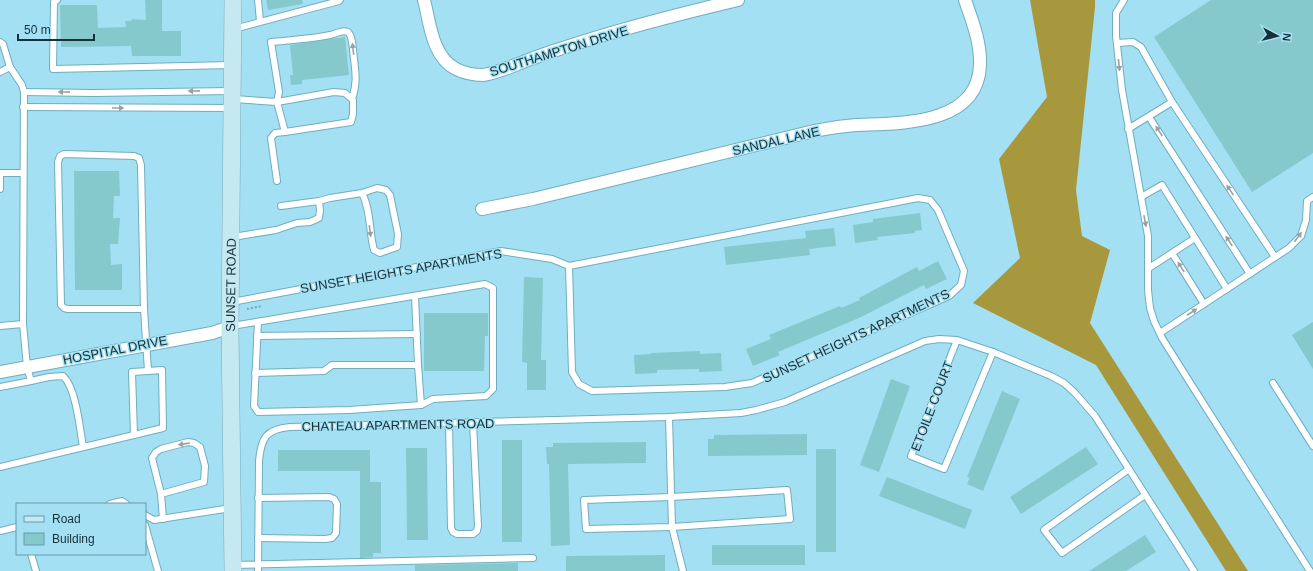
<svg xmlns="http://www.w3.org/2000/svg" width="1313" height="571" font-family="Arial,sans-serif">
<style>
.forest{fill:#a7983d}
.building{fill:#86c9cc}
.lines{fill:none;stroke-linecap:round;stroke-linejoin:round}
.lane-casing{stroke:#71adbf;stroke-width:8}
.street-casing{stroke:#71adbf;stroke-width:14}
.secondary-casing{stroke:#71adbf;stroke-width:18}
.path{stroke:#75a6b5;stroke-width:2;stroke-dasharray:2 2;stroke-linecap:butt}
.lane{stroke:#fff;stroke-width:6}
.street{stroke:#fff;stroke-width:12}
.secondary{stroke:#c6e8f1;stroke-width:17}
.oneway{fill:#97a2a6}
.labels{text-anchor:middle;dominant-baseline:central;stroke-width:3;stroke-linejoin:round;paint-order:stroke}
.street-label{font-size:13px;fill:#183139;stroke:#a3e0f3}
</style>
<rect width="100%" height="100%" fill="#a3e0f3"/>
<path class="forest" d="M1030,0H1095V7L1076,190L1082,236L1110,250L1090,323L1248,571H1226L1096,365L973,303L1020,258L999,159L1047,97Z"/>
<g class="building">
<path d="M145,0H162V31H181V56H132L131,46L61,47L60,5H97L98,28L126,27L125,21H131L132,19L146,20Z"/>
<path d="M266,0H302L303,4L268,10Z"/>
<path d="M1211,0H1313V153L1252,192L1154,37Z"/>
<path d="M345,37L349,75L302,80V84L291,85L290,75H293L290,45Z"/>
<path d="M74,171H119L120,196H114L113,218H120L118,244H110L111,265L122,264V290H75Z"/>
<path d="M920,213L922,230L915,231V233L877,237L878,240L855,243L853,225L873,222V219Z"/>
<path d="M834,228L836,246L809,249L810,255L726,265L724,247L806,238L805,231Z"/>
<path d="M938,261L947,279L926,289L924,285L859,318L778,352L780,355L753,366L746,349L771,339L769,335L840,306L841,308L860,300L859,298L917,267L919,271Z"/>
<path d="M524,277L543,278L541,360H546V390H527V363L522,362Z"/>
<path d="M424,313H488V336H485L484,371H424Z"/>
<path d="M1313,322V369L1292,335Z"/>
<path d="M700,351V354L721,353L722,371L699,372V369L657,370V373L635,374L634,355L651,354V353Z"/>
<path d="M891,379L910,386L879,472L860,465Z"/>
<path d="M1002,391L1020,399L983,491L967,484L970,478L967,477Z"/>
<path d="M807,434V455L708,456V439H714V435Z"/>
<rect x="502" y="440" width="20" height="102"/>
<path d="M646,442V463L568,464L570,545L551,546L549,464H547L546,447H553V443Z"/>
<path d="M1086,447L1098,464L1021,514L1010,497Z"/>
<path d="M406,448H427L428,540H407Z"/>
<rect x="816" y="449" width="20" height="103"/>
<path d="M278,450H370V482H381V553H373V557L360,558V471H278Z"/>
<path d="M887,477L972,510L965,529L879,496Z"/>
<path d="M1145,535L1156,552L1126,571H1089Z"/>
<rect x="712" y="545" width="93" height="20"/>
<path d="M665,555V571H566V556Z"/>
<path d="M518,563V571H415V565Z"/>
</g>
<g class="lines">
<g class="lane-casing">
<g id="lane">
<path d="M57,0L54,2L53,69L231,65"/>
<path d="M258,0L260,21"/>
<path d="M1124,0L1116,13V36L1122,90L1148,236V290L1150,308L1154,321L1162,338L1189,381L1310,571"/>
<path d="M234,29L339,1L340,0"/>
<path d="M0,42L3,44L10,67L22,85L24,92L23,324L27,367L31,381L0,387"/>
<path d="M1117,43L1133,42L1141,47L1172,102L1275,257"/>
<path d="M0,72L10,67"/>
<path d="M24,92L93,93L231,91"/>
<path d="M234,99L277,102L285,132L351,122L353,114V100L345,93L334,92L277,102L279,92L271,42C291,40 311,39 330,35C336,34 342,29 348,32C353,36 353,53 354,59C356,75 357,84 352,99"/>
<path d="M23,107L232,108"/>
<path d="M1149,117L1250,274"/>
<path d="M1128,129L1172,102"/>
<path d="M0,173H23"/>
<path d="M277,181L271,138L275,133L285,132"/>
<path d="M0,189V173"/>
<path d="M1141,197L1162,185L1227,289"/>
<path d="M281,206L319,201"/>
<path d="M233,237L276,230L297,223L310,222L319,218L320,210L319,201L330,198L362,193L377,188L386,190L390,195L398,234L397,247L380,253L374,250C369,232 371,210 362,193"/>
<path d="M1172,253L1204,304"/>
<path d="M1149,268L1195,238"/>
<path d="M415,296L418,365L421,405"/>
<path d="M232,302L501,251L552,259L569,266L918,198L930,200L938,210L964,271L961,285L949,296L752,383L725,387L592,391L579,384L572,372L569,266"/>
<path d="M0,326L23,324"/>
<path d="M232,326L485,284L493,288V389L486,396L433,399L421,405L349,410L258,412L254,406L258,322"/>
<path d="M1160,333L1289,248L1301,236L1306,220L1307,201L1313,197"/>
<path d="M257,336L417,334"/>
<path d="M957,340L911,456L944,469L993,352"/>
<path d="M255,373L324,371L332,365H418"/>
<path d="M31,381L49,377L63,376C76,387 80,430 83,447"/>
<path d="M1273,383L1313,446"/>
<path d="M669,417L672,527L683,571"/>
<path d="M449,423L451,528L453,532L457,534H473L477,531L478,526L473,423"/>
<path d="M134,435L132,372L148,371"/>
<path d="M0,467L163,428L162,370L148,371L144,309L141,165L139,158L134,156L64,154L60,156L58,162L61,305L64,308L68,309H144"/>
<path d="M1129,469L1044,530L1062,553L1145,495"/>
<path d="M787,490L790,519L672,527L586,529L584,500L671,497Z"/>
<path d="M161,494L152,458L156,452L161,449L188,442L194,443L200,447L205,466L204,482L161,494L163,519"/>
<path d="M258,498L329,497L334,499L337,504L336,533L332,538L325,539L258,538"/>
<path d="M110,504L122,501L126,504"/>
<path d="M145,515L154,520L231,508"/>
<path d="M145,525L158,571"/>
<path d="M0,531L17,527"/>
<path d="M31,554L36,571"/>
<path d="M234,565L533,558"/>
<path d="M258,571L259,461C261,438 266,429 290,427L669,417L741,413L756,410L785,402L925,341L939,339L957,340L993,352L1051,376L1064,383L1075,393L1095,416L1194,571"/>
</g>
</g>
<g class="street-casing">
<g id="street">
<path d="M424,0C430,23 432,57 456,69C464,73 474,75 483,75C497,73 510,67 523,62C536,57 549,52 563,48C620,29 679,14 738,0"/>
<path d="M482,209L533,199L814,131C828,128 842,126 856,125C899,123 978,126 980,65C981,43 972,20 965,0"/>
<path d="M0,372L212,333L230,327"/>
</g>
</g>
<g class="secondary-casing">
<g id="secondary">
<path id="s1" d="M233,571L230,327L233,0"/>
</g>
</g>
<path class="path" d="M247,309L262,306"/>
<use href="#lane" class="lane"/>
<use href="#street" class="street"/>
<use href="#secondary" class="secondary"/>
</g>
<defs><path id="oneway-solid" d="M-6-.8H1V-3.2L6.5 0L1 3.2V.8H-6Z"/></defs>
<g class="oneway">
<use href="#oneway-solid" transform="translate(353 49) rotate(-97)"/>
<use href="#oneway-solid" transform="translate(1119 65) rotate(84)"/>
<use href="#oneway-solid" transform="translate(194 91) rotate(179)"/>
<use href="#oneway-solid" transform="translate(64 92) rotate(-179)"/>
<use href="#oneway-solid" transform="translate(118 108)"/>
<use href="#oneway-solid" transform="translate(1159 131) rotate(-123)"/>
<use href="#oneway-solid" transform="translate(1230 190) rotate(-124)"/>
<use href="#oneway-solid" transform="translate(1145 221) rotate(79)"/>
<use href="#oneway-solid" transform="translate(370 231) rotate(83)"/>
<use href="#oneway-solid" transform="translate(1298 237) rotate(-54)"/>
<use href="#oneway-solid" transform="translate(1229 241) rotate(-123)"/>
<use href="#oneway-solid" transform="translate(1181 267) rotate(-122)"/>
<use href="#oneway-solid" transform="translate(1192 312) rotate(-33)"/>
<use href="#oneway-solid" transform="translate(184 444) rotate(171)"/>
</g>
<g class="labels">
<g class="street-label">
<text transform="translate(559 51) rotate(-17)">SOUTHAMPTON DRIVE</text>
<text transform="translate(776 141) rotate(-13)">SANDAL LANE</text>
<text transform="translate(401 271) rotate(-10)">SUNSET HEIGHTS APARTMENTS</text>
<text stroke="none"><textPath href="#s1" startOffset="286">SUNSET ROAD</textPath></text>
<text transform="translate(856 336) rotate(-25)">SUNSET HEIGHTS APARTMENTS</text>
<text transform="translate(115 350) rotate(-11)">HOSPITAL DRIVE</text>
<text transform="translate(932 406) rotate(-69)">ETOILE COURT</text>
<text transform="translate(398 425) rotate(-1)">CHATEAU APARTMENTS ROAD</text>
</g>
</g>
<rect x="16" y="503" width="130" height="52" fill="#a3e0f3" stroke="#6b9aa9"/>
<rect x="24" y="516" width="20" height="6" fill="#c6e8f1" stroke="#6b9aa9"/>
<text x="52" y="523" font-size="12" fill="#183139">Road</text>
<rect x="24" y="533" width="20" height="12" fill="#86c9cc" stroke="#6b9aa9"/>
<text x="52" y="543" font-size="12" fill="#183139">Building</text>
<g transform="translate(1277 36) rotate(97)" stroke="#a3e0f3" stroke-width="3" paint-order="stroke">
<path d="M0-3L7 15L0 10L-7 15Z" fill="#183139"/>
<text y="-6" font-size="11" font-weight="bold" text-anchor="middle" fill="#183139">N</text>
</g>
<path d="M18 34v6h76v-6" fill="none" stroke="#183139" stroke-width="2"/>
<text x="24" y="34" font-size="12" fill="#183139" stroke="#a3e0f3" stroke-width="3" paint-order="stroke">50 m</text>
</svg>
